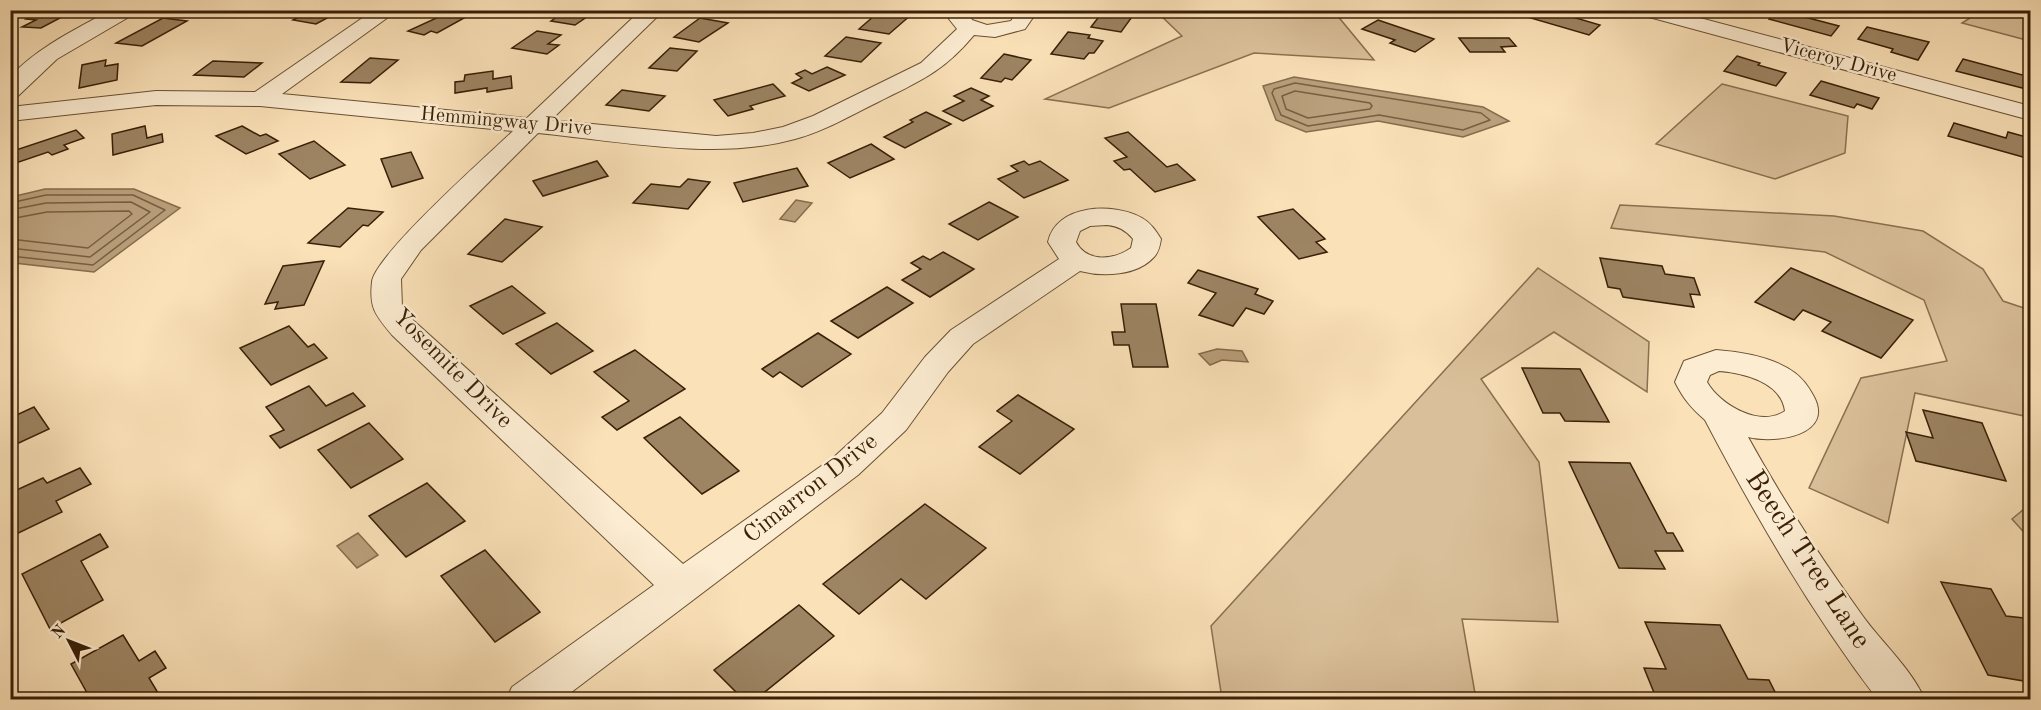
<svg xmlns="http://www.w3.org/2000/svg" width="2041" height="710" font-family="'Old Standard TT',serif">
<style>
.green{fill:#dac09a;stroke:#897050;stroke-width:1.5}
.water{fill:#b99f7b;stroke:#856c4c;stroke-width:1.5}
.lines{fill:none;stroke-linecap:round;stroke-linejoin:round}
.shore{stroke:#785f40;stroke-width:1.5}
.building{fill:#9d8463;stroke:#381f06;stroke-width:1.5}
.minor-casing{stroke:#695032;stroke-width:2}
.minor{fill:#fcecd1;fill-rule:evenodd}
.labels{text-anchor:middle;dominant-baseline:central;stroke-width:5;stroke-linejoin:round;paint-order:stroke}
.far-street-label{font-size:20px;fill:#381f06;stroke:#fcecd1}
.street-label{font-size:24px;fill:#381f06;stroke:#fcecd1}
.near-street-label{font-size:28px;fill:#381f06;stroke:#fcecd1}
</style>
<rect width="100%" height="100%" fill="#fbe1b8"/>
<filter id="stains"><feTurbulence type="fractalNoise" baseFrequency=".00333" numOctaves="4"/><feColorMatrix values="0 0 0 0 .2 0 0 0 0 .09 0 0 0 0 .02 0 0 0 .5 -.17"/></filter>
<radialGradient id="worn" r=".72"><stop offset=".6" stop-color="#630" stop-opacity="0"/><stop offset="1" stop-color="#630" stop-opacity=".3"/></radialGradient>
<g class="green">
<path d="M1156,11H1326L1336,14L1374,60L1254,53L1109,108L1045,99L1182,36Z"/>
<path d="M1981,11H2030V41L1962,23Z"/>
<path d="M1722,84L1848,116L1845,153L1775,179L1656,144Z"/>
<path d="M1620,205L1834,216L1923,231L1983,269L2003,301L2030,310V420L2024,416L1915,393L1888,523L1809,488L1861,378L1947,361L1924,300L1825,252L1611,228Z"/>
<path d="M1538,268L1649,342L1647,392L1554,332L1481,379L1539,462L1558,622L1462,619L1476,699H1222L1211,626Z"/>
<path d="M2030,504V539L2012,519Z"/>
</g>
<g class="water">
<path d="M1294,77L1483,107L1509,121L1463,137L1378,121L1306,132L1276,120L1263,86Z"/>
<path d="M45,189H134L180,208L94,272L14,263L10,258L11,197Z"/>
<path d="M796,200L812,203L795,222L780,219Z"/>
<path d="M1217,349L1242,351L1248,362L1222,360L1210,365L1199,354Z"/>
<path d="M358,533L378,555L357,568L337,546Z"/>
</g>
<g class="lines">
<g class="shore">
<path d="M1295,83L1481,113L1490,120L1463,130L1379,115L1308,126L1281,115L1272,93L1274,89Z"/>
<path d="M1295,91L1370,103L1372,106L1370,109L1308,118L1286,109L1282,96Z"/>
<path d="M10,203L46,195H133L165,210L93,265L10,256"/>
<path d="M10,210L46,203L131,202L150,212L90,257L10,248"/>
<path d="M10,219L47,212L129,211L132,214L88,248L10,239"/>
</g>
</g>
<g class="building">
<path d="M54,10H75L41,28L22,27L36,20L26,19L37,13L47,14Z"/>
<path d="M312,10H342L316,24L293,20Z"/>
<path d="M567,10H597L575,25L551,21Z"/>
<path d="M881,10H892L912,14L889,34L859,29Z"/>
<path d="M1104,10H1137L1121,32L1091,27Z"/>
<path d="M1521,10H1549L1600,25L1589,35L1517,14Z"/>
<path d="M1777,10H1801L1797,15L1839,26L1831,36L1769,19Z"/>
<path d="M445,14L464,18L437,33L431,31L424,35L408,31Z"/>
<path d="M163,18L187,21L142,46L116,43Z"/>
<path d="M700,18L728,23L699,42L674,37Z"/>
<path d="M1378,20L1434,39L1415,52L1390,43L1395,40L1362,29Z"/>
<path d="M1867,27L1929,42L1918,60L1891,52L1893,49L1858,39Z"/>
<path d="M537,31L561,35L548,44L559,45L547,54L512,48Z"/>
<path d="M1068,32L1090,35L1088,38L1103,41L1094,53H1089L1084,59L1051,54Z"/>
<path d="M846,37L881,43L861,62L825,56Z"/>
<path d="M1459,38H1509L1516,46L1501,47L1505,52H1470Z"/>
<path d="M670,48L697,51L677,71L649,68Z"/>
<path d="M1004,54L1031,60L1012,80L1005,78L1001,82L981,78Z"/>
<path d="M1737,56L1760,63L1758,65L1786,73L1776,86L1724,71Z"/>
<path d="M370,58L398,60L370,83L341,82Z"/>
<path d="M1963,59L2030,77V90L1956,71Z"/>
<path d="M106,60L105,66L118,64L117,80L79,88L82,65Z"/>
<path d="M213,61L262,63L244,77L194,75Z"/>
<path d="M827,67L845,75L809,91L792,83L802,78L796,74L805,70L812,74Z"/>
<path d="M493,71V79L511,76L512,88L487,92V88L455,93V82L464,81L465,75Z"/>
<path d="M1821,81L1879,98L1872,109L1857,104L1854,108L1810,95Z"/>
<path d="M773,84L785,96L750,106L753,109L728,116L714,100Z"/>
<path d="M971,88L989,96L981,100L993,106L963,121L943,111L964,101L954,96Z"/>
<path d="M622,90L665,96L649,111L606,105Z"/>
<path d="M926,112L951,124L905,148L884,137L913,122L910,120Z"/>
<path d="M1954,123L2006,138L2008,132L2030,138V159L1948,136Z"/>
<path d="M145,126L147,138L162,134L163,142L113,155L112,134Z"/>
<path d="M242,126L260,136L266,134L278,141L246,154L216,136Z"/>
<path d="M76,130L84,138L64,145L68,149L52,155L48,152L10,165V152Z"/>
<path d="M1128,132L1167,167L1177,164L1195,180L1155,192L1130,169L1124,170L1114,161L1127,157L1105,138Z"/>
<path d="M314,141L345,165L310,179L279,154Z"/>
<path d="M871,144L894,159L850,178L828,163Z"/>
<path d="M411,152L423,178L392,187L381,159Z"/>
<path d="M597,161L608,176L543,196L533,181Z"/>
<path d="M1024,161L1029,165L1040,161L1068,180L1024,198L998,179L1018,171L1011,166Z"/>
<path d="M797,168L808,186L743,202L734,183Z"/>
<path d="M688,179L710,182L688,209L633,203L651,184L680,187Z"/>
<path d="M989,202L1018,217L978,240L949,224Z"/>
<path d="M348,208L383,212L368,226L363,225L340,247L308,243Z"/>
<path d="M1293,209L1325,239L1316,242L1327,252L1299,259L1258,217Z"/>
<path d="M505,219L542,227L502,262L468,254Z"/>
<path d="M943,252L974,269L930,297L902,280L921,269L911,263L923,256L930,260Z"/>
<path d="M1600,258L1662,266L1665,274L1694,278L1700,295L1690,294L1694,307L1623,297L1620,289L1608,287Z"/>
<path d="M324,261L304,305L275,309L278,302L265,304L283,266Z"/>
<path d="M1791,268L1913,320L1881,358L1822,331L1831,322L1803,310L1794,320L1755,302Z"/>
<path d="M1198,270L1258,289L1255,294L1273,301L1264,314L1246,308L1233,326L1199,315L1216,293L1188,283Z"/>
<path d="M512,286L545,313L503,334L470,306Z"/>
<path d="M887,287L913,303L858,338L831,321Z"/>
<path d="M1121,304H1156L1168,367H1133L1129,345H1114L1112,332H1125Z"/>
<path d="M557,323L593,351L551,374L516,344Z"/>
<path d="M289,326L308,347L314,344L327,358L271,385L240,348Z"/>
<path d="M818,333L851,354L802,387L780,372L773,377L762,369Z"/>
<path d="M635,350L685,389L617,430L602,417L629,401L594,372Z"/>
<path d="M1522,368L1580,369L1609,422L1565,421L1560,413H1543Z"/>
<path d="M309,386L326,406L353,393L365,406L280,448L270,436L284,430L266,407Z"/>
<path d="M1018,395L1074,429L1020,474L979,447L1012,421L997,411Z"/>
<path d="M34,407L49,429L10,447V418Z"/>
<path d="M1923,410L1982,423L2006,481L1916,461L1906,432L1933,438Z"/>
<path d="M680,417L739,471L702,494L644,438Z"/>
<path d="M369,423L403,459L351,488L318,450Z"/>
<path d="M1569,462L1630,463L1667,533H1673L1683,551H1655L1665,569L1619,568Z"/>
<path d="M80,468L91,484L56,501L62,512L10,537V493L43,478L47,483Z"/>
<path d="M427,483L465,521L406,557L369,516Z"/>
<path d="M925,504L986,548L926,599L901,579L859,614L823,584Z"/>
<path d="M100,534L108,547L81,561L103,600L50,629L22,574Z"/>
<path d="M485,550L540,612L495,642L441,576Z"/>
<path d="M1941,582L1991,589L2006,616L2024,618L2030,630V682L1988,675Z"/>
<path d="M799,605L834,636L755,700H744L714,670Z"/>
<path d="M1645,622L1720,625L1748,679L1769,680L1779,700H1657L1644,668L1666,669Z"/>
<path d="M123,635L139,661L155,651L166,668L149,678L161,698L159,700H91L71,664Z"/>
</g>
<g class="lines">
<g class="minor-casing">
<g id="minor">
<path d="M111,10H137L134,14L57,59L18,96L10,98V77C38,47 76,29 111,10Z"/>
<path d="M374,10H398L282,94L527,118L641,10H664L551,120L716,136L753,133L783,127L813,116L921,63L957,29L949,19L952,10H968L972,20L987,25L1011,21L1014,16L1011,10H1031L1034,16L1025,29L995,37L974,35C943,72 920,81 878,102C851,115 825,131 795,139C716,161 619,141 538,133L421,250L401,279L402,307L414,321L683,564L834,457L882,413L925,357L951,330L1059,259L1048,242C1056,204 1114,202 1142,218C1151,223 1156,231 1161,239C1160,245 1159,252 1154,257C1137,276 1103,277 1080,271L973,344L948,372L906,430L858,475L561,700H506L512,687L654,585L392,335C376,315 369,309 372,282C374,256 489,154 513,131L260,106L156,105L10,121V107L156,91L255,92ZM1107,225C1118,226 1126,230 1133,239L1131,248C1114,260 1087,263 1076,242L1080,231L1090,226Z"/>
<path d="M1635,10H1670L2030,106V120L1638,14Z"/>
<path d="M1716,350C1742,352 1774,357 1795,373C1803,379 1808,386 1813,395C1836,435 1776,444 1748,437C1782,499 1821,558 1862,615C1882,643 1911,668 1925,700H1878C1811,612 1756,517 1705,420C1691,408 1683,398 1675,382L1684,361ZM1719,371C1744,373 1781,382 1785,411C1760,428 1720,405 1707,382L1710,375Z"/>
</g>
</g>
<use href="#minor" class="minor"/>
</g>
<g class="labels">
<g class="far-street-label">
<text transform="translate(1838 61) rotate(15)">Viceroy Drive</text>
<text transform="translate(506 122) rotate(5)">Hemmingway Drive</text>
</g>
<g class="street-label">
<text transform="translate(452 369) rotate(45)">Yosemite Drive</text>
<text transform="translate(811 489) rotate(-38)">Cimarron Drive</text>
</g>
<g class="near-street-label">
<text transform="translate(1807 560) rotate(57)">Beech Tree Lane</text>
</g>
</g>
<rect width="2041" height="710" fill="none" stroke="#fbe1b8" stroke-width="36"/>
<rect x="12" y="12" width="2017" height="686" fill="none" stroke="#381f06" stroke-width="3"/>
<rect x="18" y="18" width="2005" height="674" fill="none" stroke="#381f06" stroke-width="1.5"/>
<g transform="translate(69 641) rotate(312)" stroke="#fcecd1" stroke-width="4.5" paint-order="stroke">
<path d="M0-4.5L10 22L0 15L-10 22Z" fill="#381f06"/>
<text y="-9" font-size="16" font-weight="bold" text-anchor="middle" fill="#381f06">N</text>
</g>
<rect width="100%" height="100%" filter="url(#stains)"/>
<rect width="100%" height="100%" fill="url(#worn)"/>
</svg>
